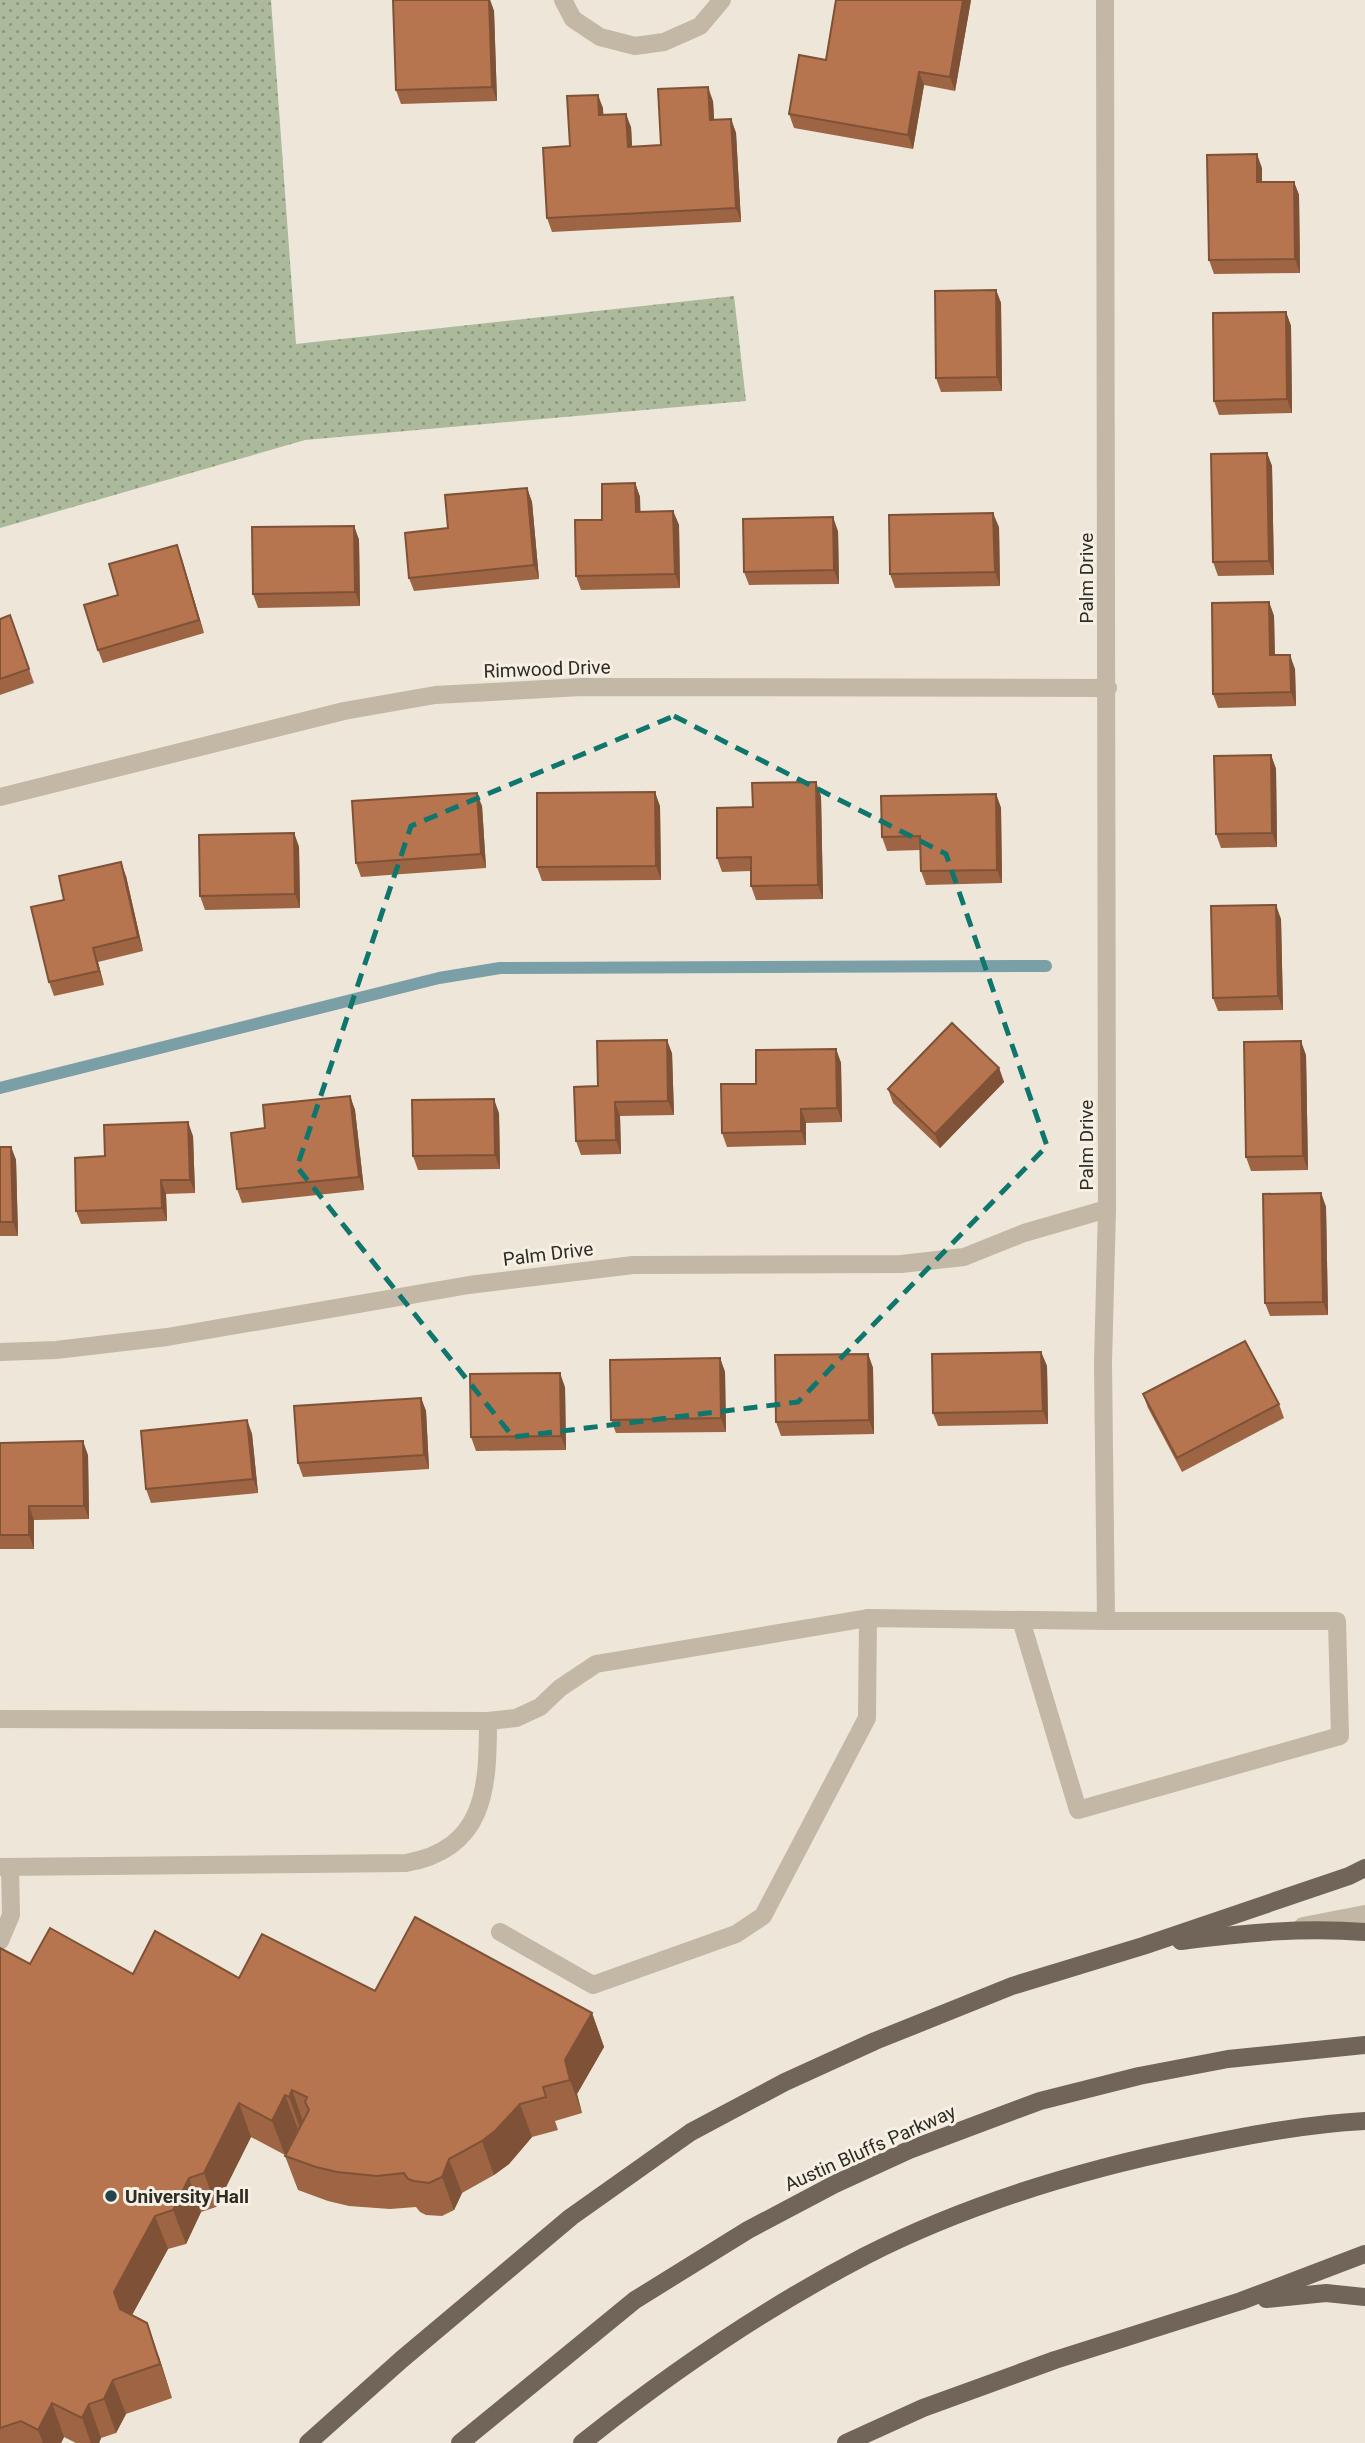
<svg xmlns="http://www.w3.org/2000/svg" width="1365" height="2443" font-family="Roboto,sans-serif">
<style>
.grass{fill:url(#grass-dots)}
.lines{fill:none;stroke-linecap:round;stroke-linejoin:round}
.stream{stroke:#7b9fa6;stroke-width:12}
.service{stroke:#c3b7a6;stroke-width:18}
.minor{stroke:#c3b7a6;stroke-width:18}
.primary{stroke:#716459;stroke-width:18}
.wall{fill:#9d6543}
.shaded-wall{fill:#7f5237}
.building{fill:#b6754e;stroke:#7f5237;stroke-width:2}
.marked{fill:none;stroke:#0f766e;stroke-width:5;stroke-dasharray:14 9;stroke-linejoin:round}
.poi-dot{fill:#21444d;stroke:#f6f0e4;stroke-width:2.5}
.labels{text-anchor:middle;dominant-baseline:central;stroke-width:6;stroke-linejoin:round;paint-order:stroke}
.street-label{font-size:19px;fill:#312b26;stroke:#f6f0e4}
.poi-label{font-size:19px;font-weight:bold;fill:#312b26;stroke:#f6f0e4;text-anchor:start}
</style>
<defs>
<pattern id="grass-dots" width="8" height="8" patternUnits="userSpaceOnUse" patternTransform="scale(1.75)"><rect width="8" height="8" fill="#abba9b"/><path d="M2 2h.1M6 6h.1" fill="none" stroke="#8c977e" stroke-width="1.8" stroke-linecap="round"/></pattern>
</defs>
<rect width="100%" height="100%" fill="#ede6d9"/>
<path class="grass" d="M0,0H271L296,344L734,296L746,401L305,440L0,528Z"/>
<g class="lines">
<path class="stream" d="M0,1088L439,978L500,968L1046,966"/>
<g class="service">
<path d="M1021,1620L1078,1810L1340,1736L1337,1621H1106"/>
<path d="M0,1719L488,1721L516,1718L540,1707L560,1688L596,1664L868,1618L1106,1621L1103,1363L1107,1209"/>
<path d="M0,1867L406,1863C485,1849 488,1789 488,1721"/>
<path d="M1303,1926L1365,1914"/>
<path d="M500,1932L593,1985L736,1934L763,1916L867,1718L868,1618"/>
<path d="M0,1941L11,1915L10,1867"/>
</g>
<g class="minor">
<path d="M563,0L573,19L600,37L635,46L664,42L700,26L722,0"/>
<path d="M0,797L344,711L435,695L582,687L1108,688"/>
<path d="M0,1352L56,1350L167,1337L469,1285L633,1265L901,1264L964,1257L1024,1233L1107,1209L1105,0"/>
</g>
<g class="primary">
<path d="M1181,1941C1243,1933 1303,1927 1365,1932"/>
<path d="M1266,2299L1326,2293L1365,2297"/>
<path d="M308,2443L401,2360L571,2217L691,2132L785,2082L875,2041L1012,1986L1143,1946L1349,1876L1365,1868"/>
<path d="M460,2443L635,2300L748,2230L835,2184L909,2150L1040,2101L1139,2076L1228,2059L1365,2045"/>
<path d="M582,2443C670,2373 765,2308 865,2256C967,2204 1080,2170 1192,2147C1249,2135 1307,2124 1365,2121"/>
<path d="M846,2443L923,2408L1055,2360L1241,2301L1365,2254"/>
</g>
</g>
<g class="wall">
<path d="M393,0H490L494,11L497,101L401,104L396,90Z"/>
<path d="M971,0L955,91L924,85L913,149L794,128L789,114L826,60Z"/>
<path d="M713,101L714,120L731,119L736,133L741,222L552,232L547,218L570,146L603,108V115L631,127L632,147L661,145Z"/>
<path d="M1262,168V182H1294L1299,195L1300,273L1214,274L1209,260Z"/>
<path d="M996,290L1001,303L1002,391L941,392L936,378Z"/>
<path d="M1286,312L1291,326L1292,413L1219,415L1214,401Z"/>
<path d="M1267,453L1272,466L1274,575L1218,576L1213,562Z"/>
<path d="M635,483L640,497V512L673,511L679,525L680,588L581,590L576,576L602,520Z"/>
<path d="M527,488L532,502L539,579L414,591L409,578L448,528Z"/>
<path d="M354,526L359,540L360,606L258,608L253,594Z"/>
<path d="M999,527L1000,586L895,588L890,574Z"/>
<path d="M838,531L839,584L749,585L744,572Z"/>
<path d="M177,545L204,633L103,663L98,650L118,595Z"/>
<path d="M1269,602L1274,616L1275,655L1295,669L1296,706L1218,708L1213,694Z"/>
<path d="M10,615L34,683L0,695V619Z"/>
<path d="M1271,755L1276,769L1277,847L1221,848L1216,834Z"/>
<path d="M996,794L1001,808L1002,883L926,885L921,871L920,850L887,851L882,837Z"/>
<path d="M821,796L823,899L756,900L751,886V871L722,872L717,858L753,807Z"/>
<path d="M482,806L486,868L361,877L356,863Z"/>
<path d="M660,806L661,880L542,881L537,867Z"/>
<path d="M294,833L299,847L300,908L205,910L200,896Z"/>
<path d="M126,876L143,951L98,962L104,985L54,996L49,982L64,900Z"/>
<path d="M1281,919L1283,1010L1218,1011L1213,998Z"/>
<path d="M836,1049L841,1063L842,1122L806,1123V1145L727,1147L722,1133L756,1084Z"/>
<path d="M672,1053L674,1115L620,1116L621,1154L581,1155L576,1141L598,1086Z"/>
<path d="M1306,1055L1308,1170L1251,1171L1246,1157Z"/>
<path d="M999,1068L1004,1082L940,1148L893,1103L888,1089Z"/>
<path d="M350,1096L355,1110L364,1190L242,1203L237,1189Z"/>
<path d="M499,1113L500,1169L418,1170L413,1156Z"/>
<path d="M193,1136L195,1193L166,1194L167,1221L81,1224L76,1211L105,1156Z"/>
<path d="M0,1147H11L16,1160L18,1236H0Z"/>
<path d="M1321,1193L1326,1207L1328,1315L1270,1316L1265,1303Z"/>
<path d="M1041,1352L1047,1366L1048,1424L938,1426L933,1413Z"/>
<path d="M868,1354L873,1368L874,1434L781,1436L776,1422Z"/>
<path d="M720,1358L725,1372L726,1432L616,1433L611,1420Z"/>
<path d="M565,1387L566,1450L476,1451L471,1437Z"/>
<path d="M1143,1394L1279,1404L1284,1418L1182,1472L1148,1408Z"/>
<path d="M421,1398L426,1411L429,1469L303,1477L298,1463Z"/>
<path d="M247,1420L252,1434L258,1493L151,1503L146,1489Z"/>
<path d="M0,1443L88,1455L89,1519L34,1520V1549H0Z"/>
<path d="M0,1948L30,1964L133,1974L239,1978L592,2013L604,2047L577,2094L582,2113L555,2121L558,2130L532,2137L509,2164L494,2175L462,2193L454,2210L442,2216L426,2215L420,2212L416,2207L390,2209L349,2206L328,2201L298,2190L285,2156L299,2130L298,2129L285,2155L251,2137L216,2207L201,2212L186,2244L168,2249L132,2315L159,2357L172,2398L126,2414L116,2433L101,2438L99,2443H76L64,2437L61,2443H0Z"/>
</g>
<g class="shaded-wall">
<path d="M489,0H490L494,11L497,101L492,87Z"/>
<path d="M963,0H971L955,91L950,77Z"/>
<path d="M919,72L924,85L913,149L908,135Z"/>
<path d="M708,87L713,101L715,134L710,120Z"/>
<path d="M598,95L603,108L604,129L599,115Z"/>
<path d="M626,114L631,127L633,161L628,147Z"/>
<path d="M731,119L736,133L741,222L736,208Z"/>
<path d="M1257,154L1262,168V196L1257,182Z"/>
<path d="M1294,182L1299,195L1300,273L1295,259Z"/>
<path d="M996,290L1001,303L1002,391L997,377Z"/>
<path d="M1286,312L1291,326L1292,413L1287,399Z"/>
<path d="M1267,453L1272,466L1274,575L1269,561Z"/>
<path d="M635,483L640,497L641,526L636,512Z"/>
<path d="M527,488L532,502L539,579L534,565Z"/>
<path d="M673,511L679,525L680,588L675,574Z"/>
<path d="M993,513L999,527L1000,586L995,572Z"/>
<path d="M833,517L838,531L839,584L834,570Z"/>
<path d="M354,526L359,540L360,606L355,592Z"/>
<path d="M177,545L182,559L204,633L199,620Z"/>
<path d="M1269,602L1274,616L1275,669L1270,655Z"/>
<path d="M1290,655L1295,669L1296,706L1291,692Z"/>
<path d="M1271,755L1276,769L1277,847L1272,833Z"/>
<path d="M816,782L821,796L823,899L818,885Z"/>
<path d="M655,792L660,806L661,880L656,866Z"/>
<path d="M477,793L482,806L486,868L481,854Z"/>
<path d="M996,794L1001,808L1002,883L997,870Z"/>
<path d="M294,833L299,847L300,908L295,894Z"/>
<path d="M121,862L126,876L143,951L138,937Z"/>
<path d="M1276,905L1281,919L1283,1010L1278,996Z"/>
<path d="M93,948L98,962L104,985L99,971Z"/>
<path d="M667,1040L672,1053L674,1115L668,1101Z"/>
<path d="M1301,1041L1306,1055L1308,1170L1303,1156Z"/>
<path d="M836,1049L841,1063L842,1122L837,1108Z"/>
<path d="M999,1068L1004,1082L940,1148L935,1134Z"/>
<path d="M350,1096L355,1110L364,1190L359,1177Z"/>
<path d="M494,1099L499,1113L500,1169L495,1155Z"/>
<path d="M615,1102L620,1116L621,1154L616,1140Z"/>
<path d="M801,1109L806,1123V1145L801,1131Z"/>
<path d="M188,1122L193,1136L195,1193L190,1180Z"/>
<path d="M11,1147L16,1160L18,1236L13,1222Z"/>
<path d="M161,1180L166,1194L167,1221L162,1208Z"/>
<path d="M1321,1193L1326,1207L1328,1315L1323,1302Z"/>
<path d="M1041,1352L1047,1366L1048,1424L1043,1411Z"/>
<path d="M868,1354L873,1368L874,1434L869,1420Z"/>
<path d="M720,1358L725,1372L726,1432L721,1418Z"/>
<path d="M560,1373L565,1387L566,1450L561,1436Z"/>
<path d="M421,1398L426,1411L429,1469L424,1455Z"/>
<path d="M247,1420L252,1434L258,1493L253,1479Z"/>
<path d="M83,1441L88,1455L89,1519L84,1506Z"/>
<path d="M29,1506L34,1520V1549L29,1535Z"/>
<path d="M592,2013L604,2047L577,2094L582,2113L570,2080L565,2060Z"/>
<path d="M292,2090L304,2124L301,2131L289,2097Z"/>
<path d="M285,2095L298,2129L285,2155L272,2121Z"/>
<path d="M239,2103L251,2137L216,2207L204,2173Z"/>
<path d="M520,2104L532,2137L509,2164L494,2175L482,2141Z"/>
<path d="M449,2159L462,2193L454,2210L442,2177Z"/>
<path d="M189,2178L201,2212L186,2244L173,2210Z"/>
<path d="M155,2216L168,2249L126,2326L114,2292Z"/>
<path d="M147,2323L159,2357L172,2398L160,2364Z"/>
<path d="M113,2380L126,2414L116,2433L104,2399Z"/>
<path d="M52,2403L64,2437L61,2443H43L38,2430Z"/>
<path d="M89,2404L101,2438L99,2443H91L82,2418Z"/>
</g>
<g class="building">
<path d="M393,0H489L492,87L396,90Z"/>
<path d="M836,0H963L950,77L919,72L908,135L789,114L799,55L826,60Z"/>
<path d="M708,87L710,120L731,119L736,208L547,218L543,148L570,146L567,96L598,95L599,115L626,114L628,147L661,145L658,89Z"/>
<path d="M1257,154V182H1294L1295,259L1209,260L1207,155Z"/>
<path d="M996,290L997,377L936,378L935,291Z"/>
<path d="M1286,312L1287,399L1214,401L1213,313Z"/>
<path d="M1267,453L1269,561L1213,562L1211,454Z"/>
<path d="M635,483L636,512L673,511L675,574L576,576L575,520H602V484Z"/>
<path d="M527,488L534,565L409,578L405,533L448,528L445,495Z"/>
<path d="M993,513L995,572L890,574L889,515Z"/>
<path d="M833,517L834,570L744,572L743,519Z"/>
<path d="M354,526L355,592L253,594L252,527Z"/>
<path d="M177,545L199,620L98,650L84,605L118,595L109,564Z"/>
<path d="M1269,602L1270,655H1290L1291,692L1213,694L1212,603Z"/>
<path d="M10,615L29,669L0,679V619Z"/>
<path d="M1271,755L1272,833L1216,834L1214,756Z"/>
<path d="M816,782L818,885L751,886V857L717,858V808L753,807L752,783Z"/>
<path d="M655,792L656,866L537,867V793Z"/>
<path d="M477,793L481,854L356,863L352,801Z"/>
<path d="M996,794L997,870L921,871L920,836L882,837L881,796Z"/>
<path d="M294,833L295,894L200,896L199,835Z"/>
<path d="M121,862L138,937L93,948L99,971L49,982L31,907L64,900L59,876Z"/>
<path d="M1276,905L1278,996L1213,998L1211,906Z"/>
<path d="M952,1023L999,1068L935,1134L888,1089Z"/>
<path d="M667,1040L668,1101L615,1102L616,1140L576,1141L574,1087L598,1086L597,1041Z"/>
<path d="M1301,1041L1303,1156L1246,1157L1244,1042Z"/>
<path d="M836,1049L837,1108L801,1109V1131L722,1133L721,1084H756V1050Z"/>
<path d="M350,1096L359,1177L237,1189L231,1133L265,1128L263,1105Z"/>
<path d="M494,1099L495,1155L413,1156L412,1100Z"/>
<path d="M188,1122L190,1180H161L162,1208L76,1211L75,1158L105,1156L104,1125Z"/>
<path d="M0,1147H11L13,1222H0Z"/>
<path d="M1321,1193L1323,1302L1265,1303L1263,1194Z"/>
<path d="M1245,1341L1279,1404L1177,1458L1143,1394Z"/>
<path d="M1041,1352L1043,1411L933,1413L932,1354Z"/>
<path d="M868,1354L869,1420L776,1422L775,1355Z"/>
<path d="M720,1358L721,1418L611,1420L610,1360Z"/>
<path d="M560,1373L561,1436L471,1437L470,1374Z"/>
<path d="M421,1398L424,1455L298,1463L294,1406Z"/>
<path d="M247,1420L253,1479L146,1489L141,1431Z"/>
<path d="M83,1441L84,1506H29V1535H0V1443Z"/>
<path d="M415,1917L592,2013L565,2060L570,2080L543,2087L546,2097L520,2104L496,2130L482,2141L449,2159L442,2177L429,2183L414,2181L408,2179L404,2173L377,2176L337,2172L316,2167L285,2156L309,2110L305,2102L307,2097L292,2090L289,2097L285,2095L272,2121L239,2103L204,2173L189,2178L173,2210L155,2216L114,2292L120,2309L147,2323L160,2364L113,2380L104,2399L89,2404L82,2418L52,2403L38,2430L21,2421L0,2428V1948L30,1964L50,1928L133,1974L155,1931L239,1978L262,1934L375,1991Z"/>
</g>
<path class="marked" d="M674,716L946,854L1047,1146L798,1402L513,1437L297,1167L411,826Z"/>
<circle class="poi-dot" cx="111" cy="2196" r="7"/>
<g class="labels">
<g class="street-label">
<text transform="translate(1086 578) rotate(-90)">Palm Drive</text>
<text transform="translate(547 669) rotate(-2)">Rimwood Drive</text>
<text transform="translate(1086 1145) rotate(-90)">Palm Drive</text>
<text transform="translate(548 1254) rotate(-7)">Palm Drive</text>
<text transform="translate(870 2148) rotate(-24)">Austin Bluffs Parkway</text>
</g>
<g class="poi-label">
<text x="125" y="2196">University Hall</text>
</g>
</g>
</svg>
